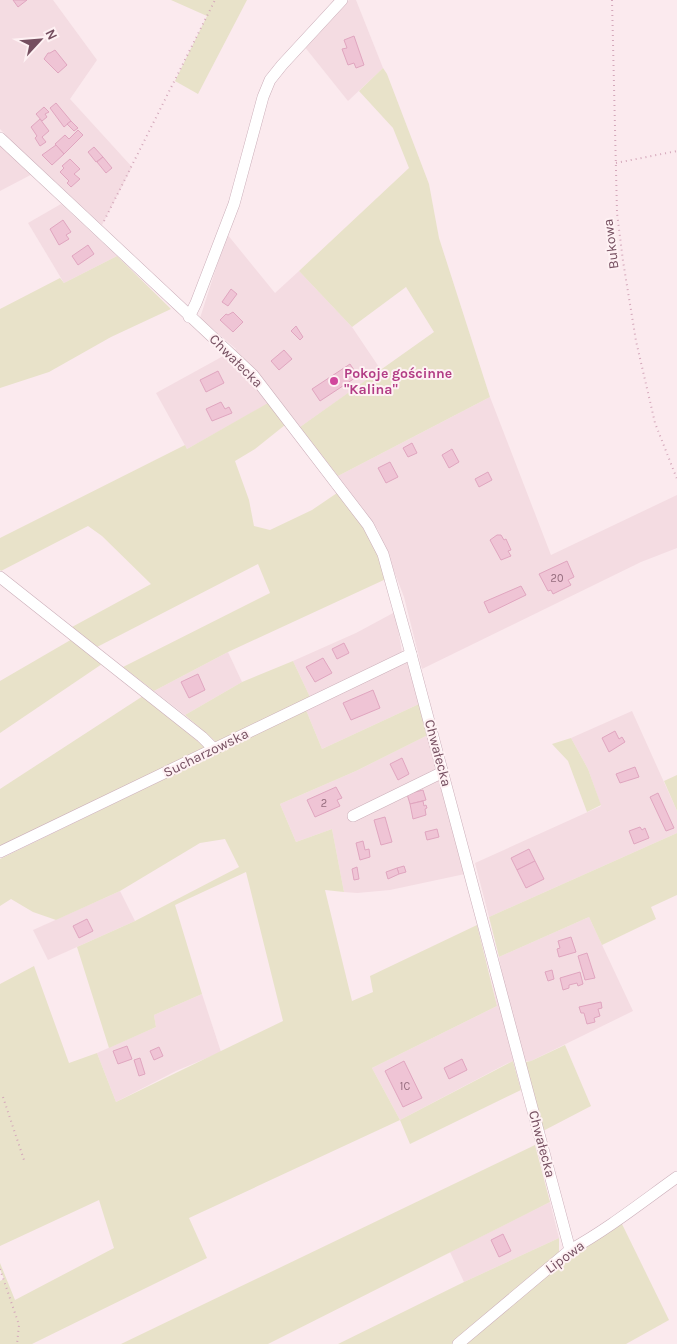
<svg xmlns="http://www.w3.org/2000/svg" width="677" height="1344" font-family="Karla,sans-serif">
<style>
.residential{fill:#f4dce2}
.green{fill:#e8e2c9}
.building{fill:#efc4d5;stroke:#e0a5bf}
.lines{fill:none;stroke-linecap:round;stroke-linejoin:round}
.minor-casing{stroke:#cbaeb9;stroke-width:12}
.path{stroke:#d4a7ba;stroke-width:2;stroke-dasharray:1 4;stroke-linecap:butt}
.minor{stroke:#fff;stroke-width:11}
.hotel-dot{fill:#d1479c;stroke:#fef1f3;stroke-width:2}
.labels{text-anchor:middle;dominant-baseline:central;stroke-width:4;stroke-linejoin:round;paint-order:stroke}
.number-label{font-size:11px;fill:#946c7d}
.street-label{font-size:14px;fill:#754f60;stroke:#fef1f3}
.hotel-label{font-size:14px;font-weight:bold;fill:#b23c85;stroke:#fef1f3;text-anchor:start}
</style>
<rect width="100%" height="100%" fill="#fbeaee"/>
<g class="residential">
<path d="M0,0H53L97,60L70,99L132,167L102,225L42,169L0,191V139L6,135L0,129Z"/>
<path d="M349,0H356L383,68L348,101L304,46Z"/>
<path d="M61,204L117,256L64,283L28,223Z"/>
<path d="M227,234L275,293L299,271L352,327L381,370L300,427L278,398L187,449L156,393L236,349L200,318Z"/>
<path d="M490,397L551,555L677,495V548L641,562L422,669L404,597L378,530L338,476Z"/>
<path d="M395,612L402,652L310,697L293,661L356,633Z"/>
<path d="M228,652L242,682L185,715L154,691Z"/>
<path d="M408,660L419,704L322,749L306,710Z"/>
<path d="M632,711L677,811V833L489,917L475,863L601,806L588,769L571,738Z"/>
<path d="M428,735L465,874L390,890L357,893L344,892L332,829L296,842L280,804L356,771Z"/>
<path d="M120,891L135,921L48,960L33,930Z"/>
<path d="M589,917L633,1011L531,1061H513L506,1064L400,1120L372,1068L497,1006L490,974L501,968L499,957Z"/>
<path d="M202,994L221,1052L176,1071L116,1102L97,1053L156,1027L154,1015Z"/>
<path d="M550,1202L559,1238L464,1282L450,1252Z"/>
</g>
<g class="green">
<path d="M171,0H247L198,94L175,81L207,16Z"/>
<path d="M383,68L387,74L429,184L439,238L490,397L338,476L300,427L434,332L406,287L352,327L299,271L409,168L393,128L359,91Z"/>
<path d="M117,256L171,309L111,337L49,372L0,388V309L60,278L64,283Z"/>
<path d="M268,403L285,425L255,449L235,461L249,500L254,526L270,530L312,510L337,493L371,536L386,579L228,652L154,691L123,667L270,593L258,564L97,647L72,627L151,584L102,536L88,526L1,571L0,570V538L185,445L187,449Z"/>
<path d="M74,638L102,664L0,733V681Z"/>
<path d="M293,661L310,697L216,742L185,715L242,682Z"/>
<path d="M143,696L206,748L0,846V789Z"/>
<path d="M419,704L428,735L356,771L280,804L296,842L332,829L344,892L325,890L352,1001L373,992L370,976L477,925L497,1006L372,1068L400,1120L513,1061L521,1090L410,1144L400,1120L189,1218L207,1258L32,1344H0V1281L4,1279L0,1269V1263L15,1300L114,1248L99,1200L0,1246V984L34,966L69,1063L97,1053L116,1102L283,1021L246,872L175,905L202,994L154,1015L156,1027L109,1048L77,947L135,921L239,867L225,839L200,843L120,891L56,920L33,912L11,899L0,906V859L306,710L322,749Z"/>
<path d="M571,738L588,769L601,805L587,812L568,761L552,744Z"/>
<path d="M677,775V811L664,781Z"/>
<path d="M677,833V895L651,907L656,919L602,945L589,917L499,957L489,917Z"/>
<path d="M565,1045L591,1106L543,1131L525,1062L531,1061Z"/>
<path d="M535,1145L550,1202L268,1344H121Z"/>
<path d="M621,1222L669,1320L626,1344H465L574,1254Z"/>
<path d="M559,1238V1253L452,1344H338L464,1282Z"/>
</g>
<g class="building">
<path d="M13,0H27L18,7Z"/>
<path d="M354,36L364,65L356,68L354,63L348,65L342,49L347,48L344,40Z"/>
<path d="M55,50L67,65L58,73L44,59L48,53H50Z"/>
<path d="M56,103L71,121L64,127L50,108Z"/>
<path d="M44,107L49,112L45,114L47,117L42,121L36,114Z"/>
<path d="M40,119L49,131L42,137L46,142L40,146L35,138L37,136L31,127Z"/>
<path d="M71,121L78,128L74,131L67,124Z"/>
<path d="M78,130L83,135L64,154L55,144L65,135L69,139Z"/>
<path d="M56,145L64,154L52,165L42,155Z"/>
<path d="M94,147L103,157L96,162L88,152Z"/>
<path d="M103,157L112,168L106,173L97,162Z"/>
<path d="M70,159L80,169L74,174L80,179L71,187L67,183L69,181L60,172L64,168L62,166Z"/>
<path d="M63,220L71,232L66,235L69,239L59,245L50,229Z"/>
<path d="M88,245L94,254L78,265L72,256Z"/>
<path d="M231,289L237,294L228,306L222,302Z"/>
<path d="M233,312L243,322L233,332L220,320L226,314L228,315Z"/>
<path d="M296,326L303,337L300,340L291,331Z"/>
<path d="M284,350L292,359L279,370L271,361Z"/>
<path d="M350,364L358,376L320,401L312,389Z"/>
<path d="M218,371L224,383L206,392L200,380Z"/>
<path d="M221,402L225,409L229,407L232,413L212,421L206,409Z"/>
<path d="M412,443L417,453L408,457L403,448Z"/>
<path d="M452,449L459,462L449,468L442,455Z"/>
<path d="M390,462L398,477L386,483L378,468Z"/>
<path d="M488,472L492,480L479,487L475,479Z"/>
<path d="M497,535H501L504,540L506,539L511,550L508,551L511,556L501,560L490,540Z"/>
<path d="M567,561L574,577L568,580L571,585L553,594L551,590L548,591L539,574Z"/>
<path d="M521,586L526,595L489,613L484,602Z"/>
<path d="M344,643L349,653L337,659L332,649Z"/>
<path d="M323,658L332,673L315,682L306,667Z"/>
<path d="M198,674L205,690L189,698L181,682Z"/>
<path d="M373,690L380,708L351,720L343,703Z"/>
<path d="M615,731L619,739L622,737L625,742L609,752L602,738Z"/>
<path d="M402,758L409,774L398,780L390,764Z"/>
<path d="M635,767L639,777L620,783L616,774Z"/>
<path d="M336,787L342,798L337,800L340,806L315,817L307,800Z"/>
<path d="M423,790L426,800L410,804L407,794Z"/>
<path d="M658,793L674,828L666,831L650,797Z"/>
<path d="M423,801L424,806L426,805L427,808L425,809L426,815L413,819L410,804Z"/>
<path d="M385,817L392,842L381,845L374,820Z"/>
<path d="M640,827L642,830L645,828L649,838L634,844L629,831Z"/>
<path d="M437,829L439,837L427,840L425,832Z"/>
<path d="M363,841L365,850L369,849L370,857L360,860L356,843Z"/>
<path d="M529,849L535,861L517,870L511,858Z"/>
<path d="M535,861L544,879L526,888L517,870Z"/>
<path d="M404,866L406,872L399,874L397,868Z"/>
<path d="M357,867L359,879L354,880L352,869Z"/>
<path d="M397,868L399,874L388,879L386,872Z"/>
<path d="M87,919L93,931L79,938L73,926Z"/>
<path d="M571,937L576,952L559,957L557,949L560,948L558,941Z"/>
<path d="M587,953L595,978L585,980L578,956Z"/>
<path d="M552,970L554,979L548,981L545,972Z"/>
<path d="M580,972L583,984L578,986L577,983L569,985V988L563,990L560,978Z"/>
<path d="M601,1002L602,1008L598,1009L600,1016L594,1018L595,1022L587,1024L584,1013H581L579,1007Z"/>
<path d="M127,1046L132,1059L118,1064L113,1051Z"/>
<path d="M159,1047L163,1056L154,1060L150,1051Z"/>
<path d="M140,1058L145,1074L139,1076L134,1060Z"/>
<path d="M462,1059L467,1070L449,1079L444,1068Z"/>
<path d="M404,1061L422,1098L403,1107L385,1071Z"/>
<path d="M503,1234L511,1251L499,1257L491,1240Z"/>
</g>
<g class="lines">
<g class="minor-casing">
<g id="minor">
<path d="M0,138L253,375L368,525L383,554L411,654L570,1250"/>
<path d="M189,317L196,303L234,204L263,97L270,80L282,65L342,0"/>
<path d="M0,577L202,737L214,749"/>
<path d="M353,816L443,772"/>
<path d="M0,852L411,654"/>
<path d="M458,1344L570,1250C608,1229 642,1202 677,1177"/>
</g>
</g>
<g class="path">
<path d="M612,0L617,213L623,261L636,341L655,423L677,479"/>
<path d="M616,163L677,151"/>
<path d="M104,221L215,0"/>
<path d="M3,1097L24,1160"/>
<path d="M0,1269L19,1325L17,1344"/>
</g>
<use href="#minor" class="minor"/>
</g>
<circle class="hotel-dot" cx="334" cy="381" r="5"/>
<g class="labels">
<g class="number-label">
<text x="557" y="578">20</text>
<text x="324" y="803">2</text>
<text x="405" y="1086">1C</text>
</g>
<g class="street-label">
<text transform="translate(611 244) rotate(-97)">Bukowa</text>
<text transform="translate(236 361) rotate(45)">Chwałecka</text>
<text transform="translate(206 753) rotate(-26)">Sucharzowska</text>
<text transform="translate(438 753) rotate(75)">Chwałecka</text>
<text transform="translate(542 1144) rotate(75)">Chwałecka</text>
<text transform="translate(565 1257) rotate(-36)">Lipowa</text>
</g>
<g class="hotel-label">
<text x="344" y="373">Pokoje gościnne<tspan x="344" dy="16">"Kalina"</tspan></text>
</g>
</g>
<g transform="translate(40 40) rotate(64)" stroke="#fef1f3" stroke-width="4" paint-order="stroke">
<path d="M0-4L9 19L0 12L-9 19Z" fill="#754f60"/>
<text y="-8" font-size="14" font-weight="bold" text-anchor="middle" fill="#754f60">N</text>
</g>
</svg>
